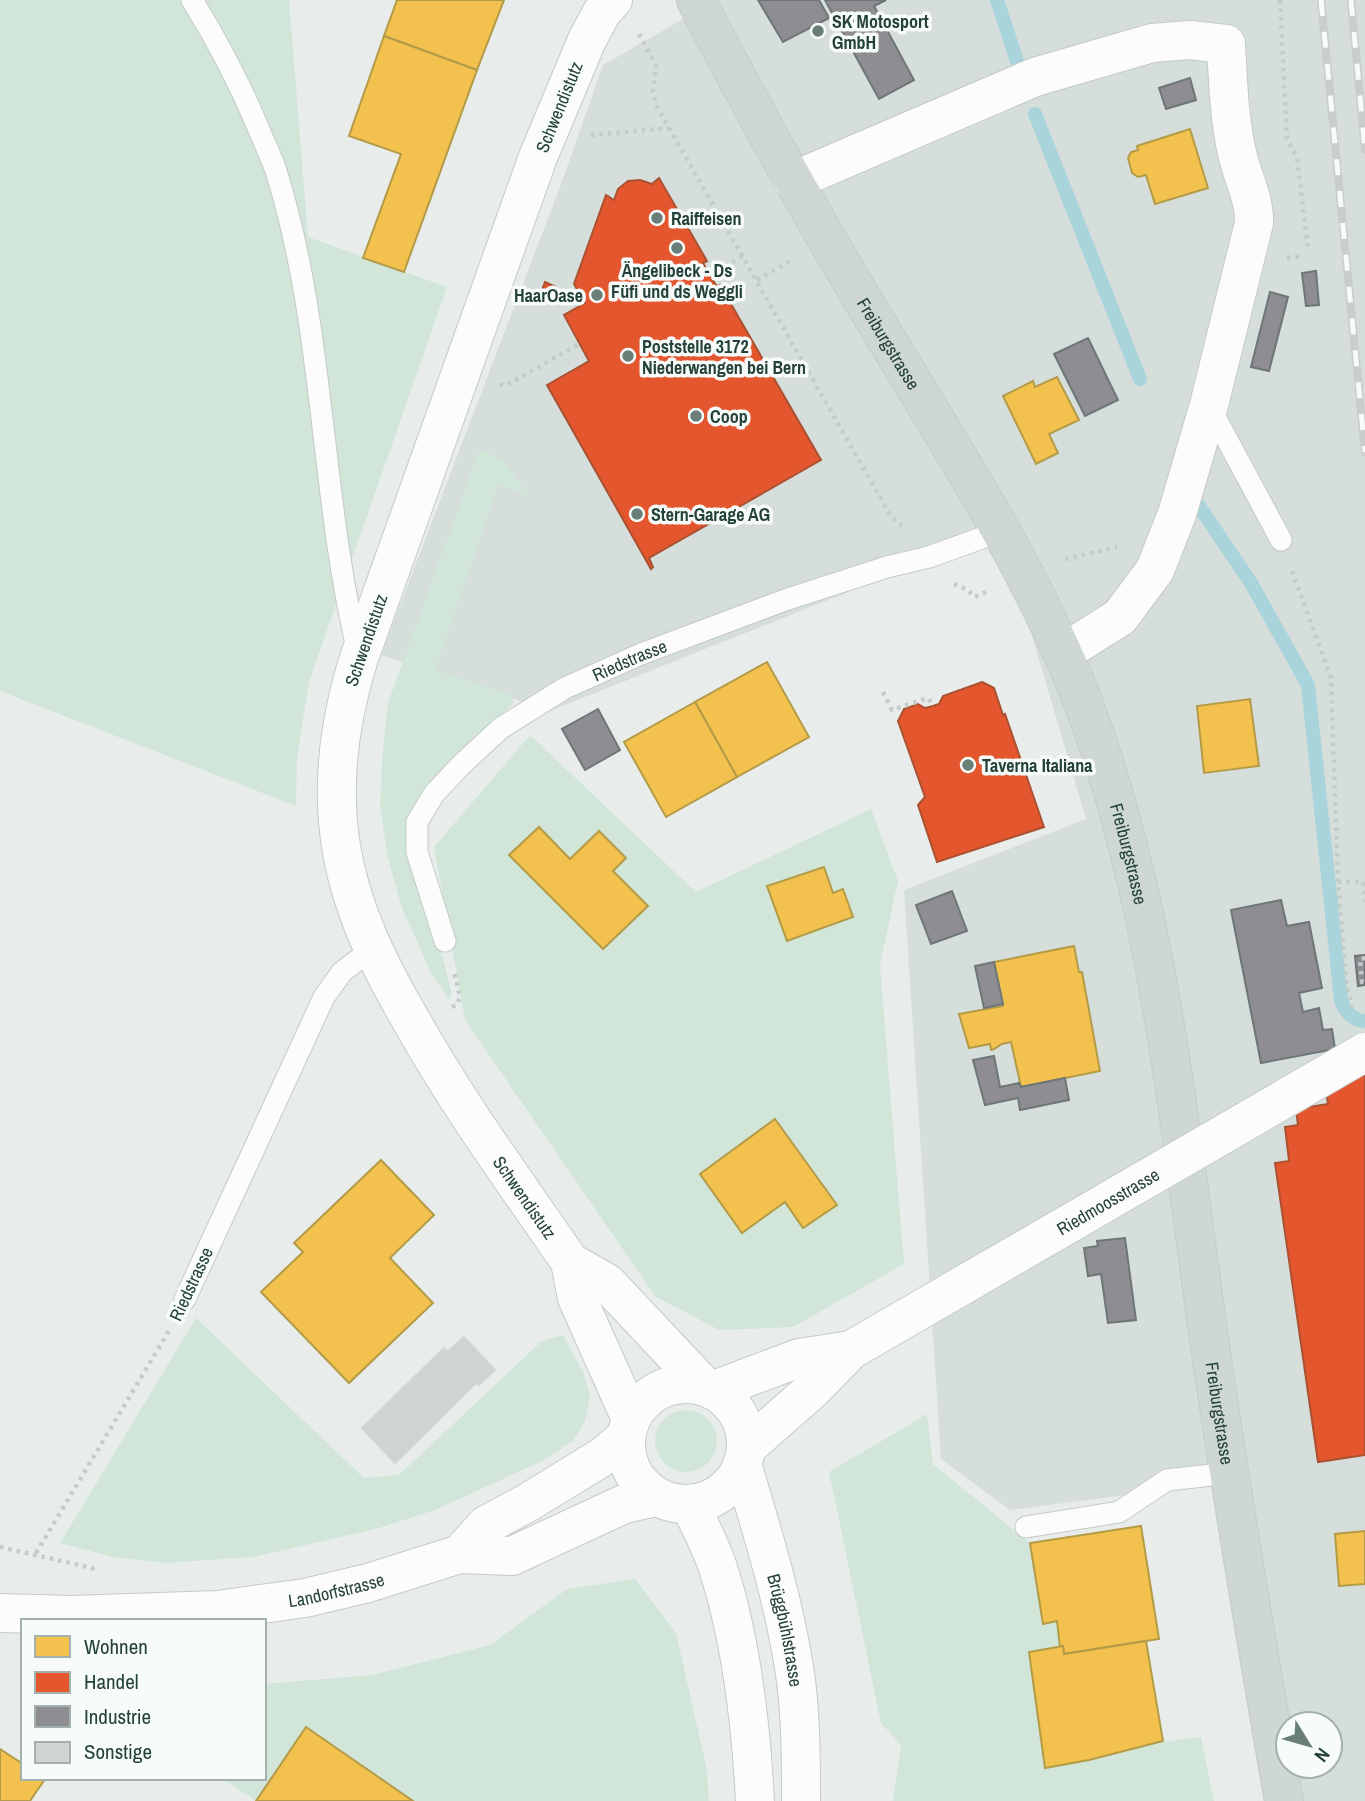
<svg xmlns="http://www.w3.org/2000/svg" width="1365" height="1801" font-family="'Archivo Narrow',sans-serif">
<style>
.built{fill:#d6dedb;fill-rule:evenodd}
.green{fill:#d1e6d8;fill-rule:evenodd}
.homes{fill:#f2c14e;stroke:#b49b48;stroke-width:2}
.shops{fill:#e4572e;stroke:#aa5132;stroke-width:2}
.industry{fill:#8d8d92;stroke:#6e7678;stroke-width:2}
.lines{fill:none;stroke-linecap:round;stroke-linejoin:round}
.stream{stroke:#a9d4db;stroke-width:14}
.building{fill:#cfd4d2;stroke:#d1d6d4;stroke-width:2}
.service-casing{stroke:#c5cac8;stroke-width:23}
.minor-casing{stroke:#c5cac8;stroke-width:40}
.tertiary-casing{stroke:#c5cac8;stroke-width:40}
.secondary-casing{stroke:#c3cbc8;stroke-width:40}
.primary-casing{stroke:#c3ccc9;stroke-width:40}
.path{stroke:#c3ccca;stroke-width:4.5;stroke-dasharray:3.5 5;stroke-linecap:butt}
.service{stroke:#fcfcfc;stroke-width:21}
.minor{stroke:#fcfcfc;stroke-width:38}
.tertiary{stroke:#fcfcfc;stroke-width:38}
.secondary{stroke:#fcfcfc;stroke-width:38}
.primary{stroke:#cfd7d5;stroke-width:38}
.rail-casing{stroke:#c9cdcc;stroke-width:8}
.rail{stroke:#f7fbf9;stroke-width:5;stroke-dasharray:16;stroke-linecap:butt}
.secondary-bridge-casing{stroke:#c3cbc8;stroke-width:40;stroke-linecap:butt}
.secondary-bridge{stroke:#fcfcfc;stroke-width:38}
.poi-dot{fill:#697e78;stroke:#f7fbf9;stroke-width:2.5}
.labels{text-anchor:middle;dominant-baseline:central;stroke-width:7;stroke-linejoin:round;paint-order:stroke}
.poi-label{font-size:18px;font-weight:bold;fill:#24423a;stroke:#f7fbf9;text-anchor:start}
.street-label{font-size:18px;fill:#24423a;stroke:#f7fbf9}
</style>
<rect width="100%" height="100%" fill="#e8edeb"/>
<path class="built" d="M716,0H1365V1801H1281L1212,1484L1010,1510L941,1459L904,890L1086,819L1001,531L550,711L381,655L560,187L603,65ZM1288,1724H1330V1766H1288Z"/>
<g class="green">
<path d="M0,0H289L308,237L447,287L309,682L297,757L296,806L0,691Z"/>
<path d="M479,451C502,454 517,478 529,495L498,485L435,670L511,695L514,703L469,745L413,807L409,818L449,983L452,994L449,999L431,973L402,908L388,858L380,807L382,761L388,703Z"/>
<path d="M530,735L696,892L871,809L898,881L880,965L904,1264L793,1327L719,1330L655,1296L465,1020L434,847ZM539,827L570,859L600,831L626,858L613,871L648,905L603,949L509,855ZM823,867L833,893L844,889L853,917L787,941L768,887ZM776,1119L836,1205L803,1228L785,1202L742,1232L700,1173Z"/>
<path d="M196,1318L364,1478L399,1475L542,1341L563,1335L584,1374L590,1397L585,1421L573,1441L542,1461L435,1510L376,1529L253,1557L165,1563L113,1557L60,1543Z"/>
<circle cx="686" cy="1441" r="31"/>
<path d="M927,1414L933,1464L1030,1543L1043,1623L1057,1621L1060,1647L1029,1652L1045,1768C1097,1758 1148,1742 1201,1737L1214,1801H893L901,1745L881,1723L829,1472Z"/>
<path d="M635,1579L676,1633L707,1770L709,1801H413L306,1727L256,1801L221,1778H264V1684L372,1675L490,1645L567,1589Z"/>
</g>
<g class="homes">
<path d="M397,0H504L477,70L384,36Z"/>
<path d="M384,36L477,70L404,272L363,258L401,154L349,136Z"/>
<path d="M1190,129L1208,188L1155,204L1146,175L1138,177L1132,173L1128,158L1131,152L1138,150L1137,146Z"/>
<path d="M1057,377L1079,420L1049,434L1058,453L1036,464L1003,396L1033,381L1035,387Z"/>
<path d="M767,662L809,737L737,777L695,702Z"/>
<path d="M1250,699L1259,766L1204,773L1197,706Z"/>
<path d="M695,702L737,777L666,817L624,742Z"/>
<path d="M539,827L570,859L599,831L626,858L613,871L648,906L603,949L509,855Z"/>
<path d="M824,867L833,893L843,889L853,917L787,941L767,886Z"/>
<path d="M1074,946L1079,972H1082L1100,1071L1021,1087L1011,1042L1002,1044L994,1049L991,1050L990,1044L969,1048L959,1014L1003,1006L994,962Z"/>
<path d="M775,1119L837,1205L803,1228L785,1202L742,1233L700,1174Z"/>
<path d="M381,1160L434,1215L390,1258L433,1303L349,1383L261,1292L303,1252L294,1243Z"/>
<path d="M1141,1526L1159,1639L1064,1654L1063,1646L1060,1647L1057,1621L1043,1624L1030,1543Z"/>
<path d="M1365,1531V1584L1339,1586L1335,1534Z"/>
<path d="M1146,1641L1163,1741L1089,1760L1045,1768L1029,1652L1063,1646L1064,1654Z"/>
<path d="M306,1727L413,1801H256Z"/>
<path d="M0,1749L23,1764V1778L45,1779L30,1801H0Z"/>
</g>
<g class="shops">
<path d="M659,178L707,261L703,263L717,287L720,285L821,460L649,558L653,567L651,569L547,385L589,361L564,315L585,303L574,284L606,195L614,200L618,189L628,181L640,180L652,184Z"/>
<path d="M545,282L556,287L551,301L540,296Z"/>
<path d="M982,682L994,688L1003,715L1005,714L1044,827L937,862L918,805L925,797L898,721L904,709L918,704L925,708L933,706L939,704L943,696Z"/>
<path d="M1365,1050V1455L1318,1462L1275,1163L1289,1161L1285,1127L1298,1125L1296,1109L1328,1104L1321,1057Z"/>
</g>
<g class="industry">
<path d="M758,0H819L829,18L783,42Z"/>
<path d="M825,0H886L874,6L914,80L879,99Z"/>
<path d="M1190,78L1196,100L1166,109L1159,88Z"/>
<path d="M1316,271L1319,305L1306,306L1302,273Z"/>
<path d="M1270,292L1288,297L1269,371L1251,367Z"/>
<path d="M1088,338L1118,400L1085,416L1054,354Z"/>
<path d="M598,709L620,750L585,770L562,729Z"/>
<path d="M952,891L967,931L931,944L916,905Z"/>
<path d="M1281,900L1287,926L1309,922L1322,988L1299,993L1303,1012L1319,1008L1323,1030L1332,1029L1335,1049L1261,1063L1231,910Z"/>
<path d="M1365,955V985L1358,986L1355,956Z"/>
<path d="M994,962L1003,1004L984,1008L975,966Z"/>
<path d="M994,1056L1000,1087L1019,1083L1021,1087L1065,1078L1069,1100L1020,1110L1018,1098L985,1105L973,1060Z"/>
<path d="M1125,1238L1136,1320L1108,1323L1101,1274L1088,1276L1084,1248L1098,1246L1097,1241Z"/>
</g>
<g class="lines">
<g class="stream">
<path d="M997,0L1017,61"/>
<path d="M1035,114L1140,379"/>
<path d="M1199,506L1251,583L1308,685L1341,1000C1344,1010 1353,1021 1365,1021"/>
</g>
</g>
<g class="building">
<path d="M464,1337L495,1370L479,1385L448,1351Z"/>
<path d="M444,1348L477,1382L395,1463L362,1428Z"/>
</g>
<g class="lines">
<g class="service-casing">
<g id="service">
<path d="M192,0C218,42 241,86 260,132C265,145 272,158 276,171C325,327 320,494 358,652"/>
<path d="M1209,406L1281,540"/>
<path id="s1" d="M445,941L417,852V822L434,794L460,766L501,728L565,688L641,654L785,600L887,567L929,557L1001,531"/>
<path d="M185,1299L324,997L342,972L372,949"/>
<path d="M1026,1527L1119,1512L1167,1480L1230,1473"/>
</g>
</g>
<g class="minor-casing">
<g id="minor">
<path d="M793,181L1035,77L1152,43L1190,40L1226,44C1228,80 1229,117 1237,153C1242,176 1255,199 1254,223L1209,405L1177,514L1155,570L1120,617L1063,653"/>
<path id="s2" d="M742,1464C762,1531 783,1598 794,1667C801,1711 801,1757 801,1801"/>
<path d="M690,1504C699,1525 711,1546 718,1568C742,1642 751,1724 755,1801"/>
</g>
</g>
<g class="tertiary-casing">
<g id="tertiary">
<path d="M460,1554L486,1525L527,1503L602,1457L626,1437"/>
<path id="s3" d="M0,1613L72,1615L218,1610L305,1598L368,1583L460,1554L512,1556L624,1504L657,1497"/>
</g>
</g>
<g class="secondary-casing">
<g id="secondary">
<path id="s4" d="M613,0L602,12L587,40L538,157L359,658C340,718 331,783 341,846C351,910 380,967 412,1022C459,1106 516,1183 570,1262L577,1298L631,1419"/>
<path d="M570,1262L607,1283L704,1386"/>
<circle cx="686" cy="1444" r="60"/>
<path d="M714,1390L799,1358L851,1350"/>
<path d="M746,1448L812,1390L851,1350L958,1288"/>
</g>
</g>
<g class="primary-casing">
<g id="primary">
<path id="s5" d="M696,0C755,114 818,227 885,337C958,458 1036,577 1086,710C1162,916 1180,1138 1211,1353C1233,1503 1258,1652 1284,1801"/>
</g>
</g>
<g class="path">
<path d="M1280,0L1287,139L1297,157L1308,249"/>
<path d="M639,34L656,65L653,92L657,107L892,518L899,524L906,526"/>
<path d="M591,135L669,128"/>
<path d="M1287,258L1300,256"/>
<path d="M710,275L743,256"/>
<path d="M757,280L792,260"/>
<path d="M500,384L505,386L579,344"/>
<path d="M1065,559L1117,547"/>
<path d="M1292,571L1331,678L1338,882L1347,988L1352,1007L1356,1011"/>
<path d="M954,584L968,590L974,597L986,592"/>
<path d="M883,692L892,710L928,698L933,706"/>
<path d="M1338,882H1363L1365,902"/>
<path d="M1365,958L1360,959L1362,982L1365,981"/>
<path d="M452,1007L457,1005L460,997L454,972"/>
<path d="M0,1547L92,1568L94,1571"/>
<path d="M36,1553L170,1329"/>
</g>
<use href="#service" class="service"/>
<use href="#minor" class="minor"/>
<use href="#tertiary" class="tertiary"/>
<use href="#secondary" class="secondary"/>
<use href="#primary" class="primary"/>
<g class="rail-casing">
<g id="rail">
<path d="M1321,0L1365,452"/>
<path d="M1351,0L1365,150"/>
</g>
</g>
<use href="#rail" class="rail"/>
<g class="secondary-bridge-casing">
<g id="secondary-bridge">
<path id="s6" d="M958,1288L1365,1052"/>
</g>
</g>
<use href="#secondary-bridge" class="secondary-bridge"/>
</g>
<g class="poi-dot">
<circle cx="818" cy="31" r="7"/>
<circle cx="657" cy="218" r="7"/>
<circle cx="677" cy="248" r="7"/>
<circle cx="597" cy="295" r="7"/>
<circle cx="628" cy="356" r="7"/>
<circle cx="696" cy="416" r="7"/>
<circle cx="637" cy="514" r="7"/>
<circle cx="968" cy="765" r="7"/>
</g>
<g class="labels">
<g class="poi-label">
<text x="832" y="21">SK Motosport<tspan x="832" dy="21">GmbH</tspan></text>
<text x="671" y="218">Raiffeisen</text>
<text x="677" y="270" text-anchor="middle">Ängelibeck - Ds<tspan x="677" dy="21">Füfi und ds Weggli</tspan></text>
<text x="583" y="295" text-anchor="end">HaarOase</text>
<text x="642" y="346">Poststelle 3172<tspan x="642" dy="21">Niederwangen bei Bern</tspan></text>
<text x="710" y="416">Coop</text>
<text x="651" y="514">Stern-Garage AG</text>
<text x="982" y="765">Taverna Italiana</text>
</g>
<g class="street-label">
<text transform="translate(559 107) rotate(-68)">Schwendistutz</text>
<text stroke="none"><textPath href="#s5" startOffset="394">Freiburgstrasse</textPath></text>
<text transform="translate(366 640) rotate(-71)">Schwendistutz</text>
<text stroke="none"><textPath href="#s1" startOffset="396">Riedstrasse</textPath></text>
<text stroke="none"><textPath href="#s5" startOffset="961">Freiburgstrasse</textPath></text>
<text stroke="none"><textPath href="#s4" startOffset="1297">Schwendistutz</textPath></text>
<text stroke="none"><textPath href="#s6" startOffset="173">Riedmoosstrasse</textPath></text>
<text transform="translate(191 1284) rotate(-65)">Riedstrasse</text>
<text stroke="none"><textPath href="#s5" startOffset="1528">Freiburgstrasse</textPath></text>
<text stroke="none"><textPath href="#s3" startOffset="338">Landorfstrasse</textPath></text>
<text stroke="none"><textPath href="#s2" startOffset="172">Brüggbühlstrasse</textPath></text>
</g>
</g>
<rect x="21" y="1619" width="245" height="161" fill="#f7fbf9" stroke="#a3b1ad" stroke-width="2"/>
<rect x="35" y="1636" width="35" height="21" fill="#f2c14e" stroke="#a3b1ad" stroke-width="2"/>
<text x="84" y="1654" font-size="21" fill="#24423a">Wohnen</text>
<rect x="35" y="1672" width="35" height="21" fill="#e4572e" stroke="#a3b1ad" stroke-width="2"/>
<text x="84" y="1689" font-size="21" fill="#24423a">Handel</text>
<rect x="35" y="1706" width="35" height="21" fill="#8d8d92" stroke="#a3b1ad" stroke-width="2"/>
<text x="84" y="1724" font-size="21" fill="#24423a">Industrie</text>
<rect x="35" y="1742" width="35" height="21" fill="#cfd4d2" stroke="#a3b1ad" stroke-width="2"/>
<text x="84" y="1759" font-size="21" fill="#24423a">Sonstige</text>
<g transform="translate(1309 1745) rotate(127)"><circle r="33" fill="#f7fbf9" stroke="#a3b1ad" stroke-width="2"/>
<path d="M0-5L12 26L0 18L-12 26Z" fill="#697e78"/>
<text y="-10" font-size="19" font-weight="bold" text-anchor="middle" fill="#24423a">N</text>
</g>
</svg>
